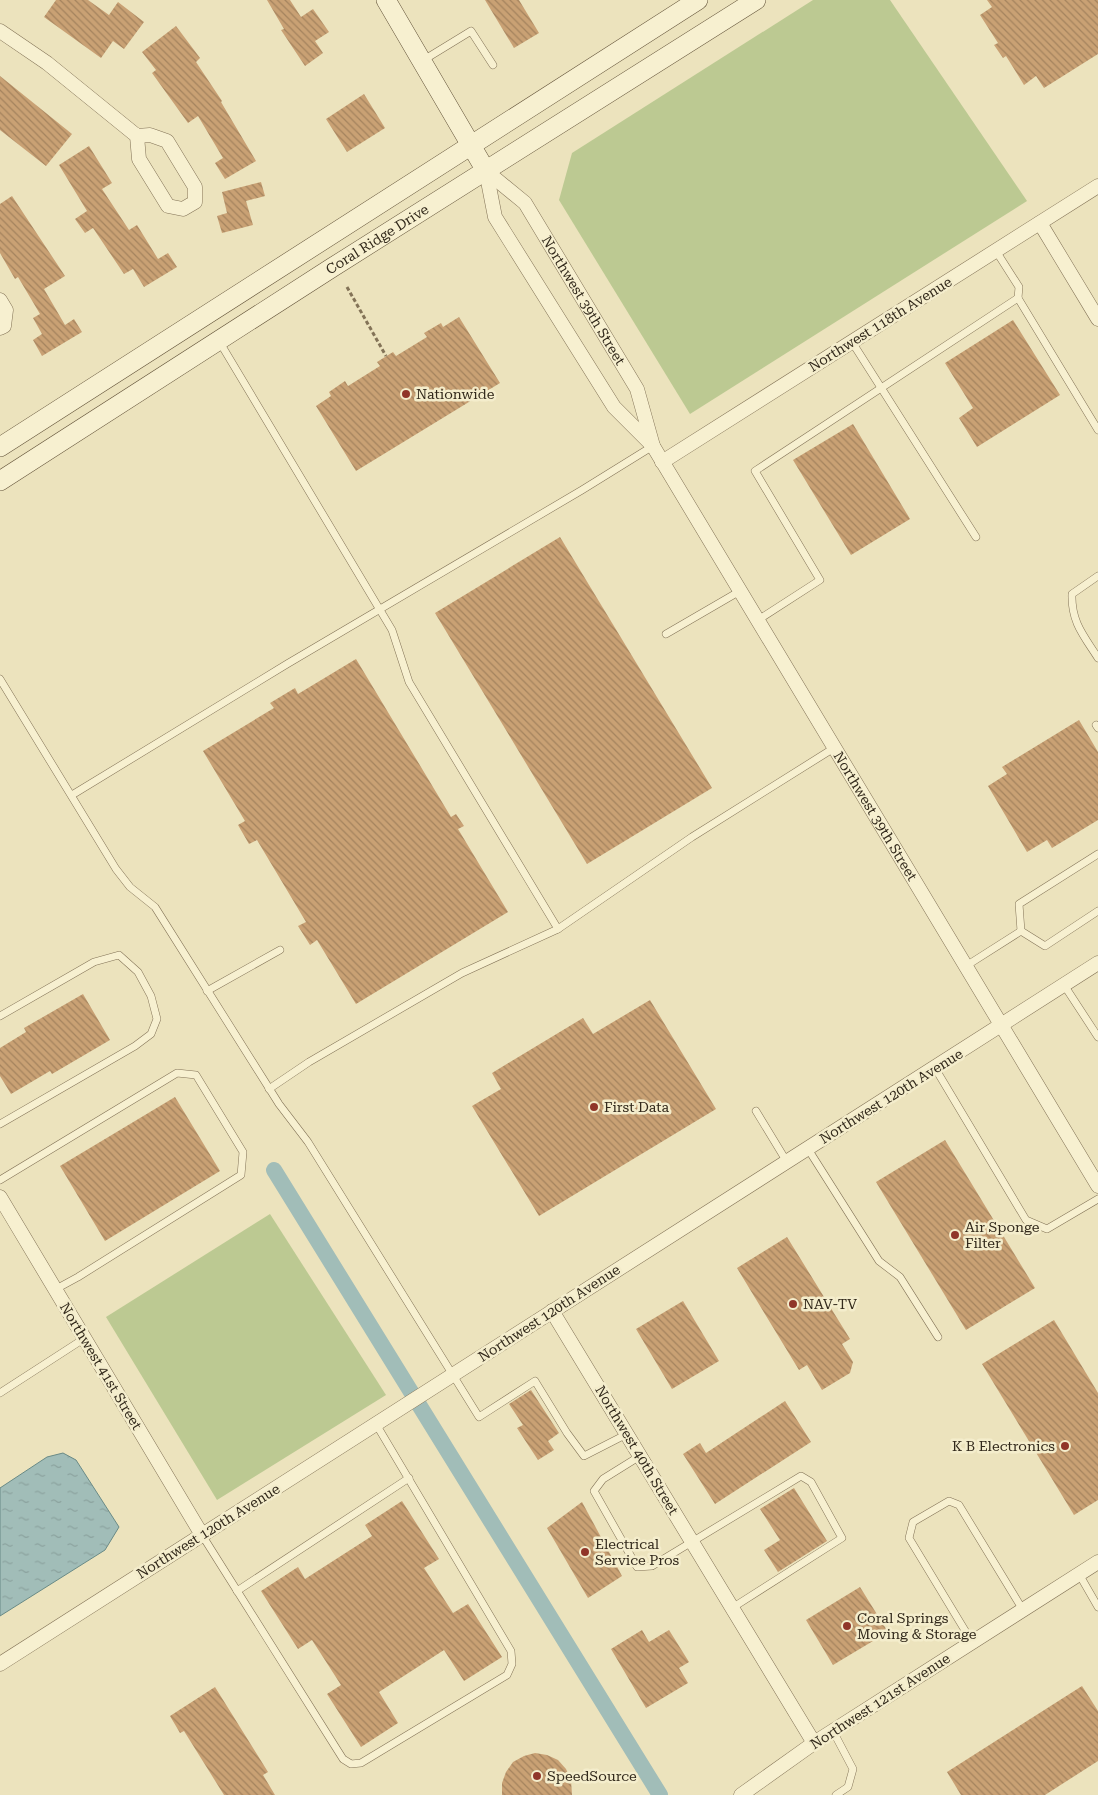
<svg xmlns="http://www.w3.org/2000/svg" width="1098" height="1795" font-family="'Roboto Serif',serif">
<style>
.grass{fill:#bcc992}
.water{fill:url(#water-ripples);stroke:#698a86}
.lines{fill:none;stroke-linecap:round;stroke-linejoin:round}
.canal{stroke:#a1bdb8;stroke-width:16}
.building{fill:url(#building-back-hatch)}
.lane-casing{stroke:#837357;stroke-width:8}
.street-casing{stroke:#837357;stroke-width:15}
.secondary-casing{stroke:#64543a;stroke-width:20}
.path{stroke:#837357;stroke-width:3;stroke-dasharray:4 2.5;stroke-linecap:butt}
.lane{stroke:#f7f0d0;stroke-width:7}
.street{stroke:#f7f0d0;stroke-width:14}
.secondary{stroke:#f7f0d0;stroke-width:19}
.poi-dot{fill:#903529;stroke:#f4edcc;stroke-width:2}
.labels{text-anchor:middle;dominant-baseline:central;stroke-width:5;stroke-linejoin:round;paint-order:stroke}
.street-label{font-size:14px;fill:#32291b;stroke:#f4edcc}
.poi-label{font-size:14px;fill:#32291b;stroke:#f4edcc;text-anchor:start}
</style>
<defs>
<pattern id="water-ripples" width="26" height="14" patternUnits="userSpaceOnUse" patternTransform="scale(1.25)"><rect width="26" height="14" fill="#a1bdb8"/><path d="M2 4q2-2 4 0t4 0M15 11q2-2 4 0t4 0" fill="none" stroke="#8ba29e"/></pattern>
<pattern id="building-back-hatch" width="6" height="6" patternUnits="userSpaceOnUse" patternTransform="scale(1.25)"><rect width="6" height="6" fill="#c9a174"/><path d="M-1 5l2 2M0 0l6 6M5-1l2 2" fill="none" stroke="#a4835e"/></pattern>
</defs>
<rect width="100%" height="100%" fill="#ece3bd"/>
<g class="grass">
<path d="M813,0H890L1027,201L690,414L559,200L572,153Z"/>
<path d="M270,1214L386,1395L217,1500L106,1317Z"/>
</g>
<path class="water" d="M63,1453L76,1460L119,1527L105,1550L0,1616V1488L47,1457Z"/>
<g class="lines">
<path class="canal" d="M274,1170L660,1795"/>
</g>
<g class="building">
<path d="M56,0H88L109,15L118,2L144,22L124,49L113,41L101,58L44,17Z"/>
<path d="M267,0H290L301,17L313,9L329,32L315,41L323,53L305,66L281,30L284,29Z"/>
<path d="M485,0H519L539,33L514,48Z"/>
<path d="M987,0H1098V54L1044,88L1036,76L1024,85L1006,56L1003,58L994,45L998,43L980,15L992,7Z"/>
<path d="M176,26L200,58L196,62L222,101L221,102L256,161L225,179L215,163L223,158L198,116L188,123L152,73L156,70L142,52Z"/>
<path d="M0,76L72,134L46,166L0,130Z"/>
<path d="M364,94L385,128L347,152L326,119Z"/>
<path d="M89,146L112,183L102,189L129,230L137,225L158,259L168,253L177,267L144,287L133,269L124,274L93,228L85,233L75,219L87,211L59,165Z"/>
<path d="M261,182L265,196L246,201L253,225L222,233L217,216L227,213L222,192Z"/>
<path d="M12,196L65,276L44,289L65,325L74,319L82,332L42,356L33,340L42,334L33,318L40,314L18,277L15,279L0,253V204Z"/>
<path d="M459,317L500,383L356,471L316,406L331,396L329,392L345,381L348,386L380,366L377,362L393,352L396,356L427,337L424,333L441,323L443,327Z"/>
<path d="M1013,320L1060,395L977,447L959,418L973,408L945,363Z"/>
<path d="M853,424L910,519L851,555L793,460Z"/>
<path d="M560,537L712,788L587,864L435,613Z"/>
<path d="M356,659L451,817L456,814L464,826L458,829L508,912L356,1004L317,940L310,945L298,926L306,922L257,840L249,844L238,825L245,821L203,751L274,708L270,703L295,688L298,694Z"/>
<path d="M1079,720L1098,752V820L1052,848L1047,840L1027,852L988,786L1007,774L1002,767Z"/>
<path d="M83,994L110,1040L52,1074L50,1071L11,1094L0,1076V1048L26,1032L24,1028Z"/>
<path d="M650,1000L716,1109L539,1216L472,1106L501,1089L492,1073L583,1018L593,1034Z"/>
<path d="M175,1097L220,1171L105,1241L60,1166Z"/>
<path d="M945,1140L1035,1288L966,1330L876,1182Z"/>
<path d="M787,1237L850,1339L842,1344L853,1362L850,1373L822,1390L807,1365L799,1370L737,1268Z"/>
<path d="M683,1301L719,1361L672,1389L636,1329Z"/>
<path d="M1054,1320L1098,1393V1500L1074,1515L982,1364Z"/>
<path d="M531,1390L559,1433L548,1441L554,1450L538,1460L517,1428L523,1425L509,1404Z"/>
<path d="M785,1401L811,1442L715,1504L683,1454L700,1443L706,1453Z"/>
<path d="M794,1488L827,1541L778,1572L764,1550L780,1540L760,1509Z"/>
<path d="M402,1501L439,1559L424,1568L453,1613L468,1604L502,1657L464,1681L444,1650L379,1692L398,1723L361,1747L327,1694L341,1685L312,1640L298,1649L261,1591L298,1567L305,1579L372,1536L365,1525Z"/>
<path d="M582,1502L622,1576L588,1598L547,1528Z"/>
<path d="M860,1587L888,1632L833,1665L806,1620Z"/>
<path d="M642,1630L649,1642L669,1630L689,1662L679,1668L688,1683L646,1708L611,1649Z"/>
<path d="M1082,1686L1098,1711V1761L1045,1795H961L947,1772Z"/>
<path d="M215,1687L268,1772L263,1775L275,1795H224L184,1731L180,1733L170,1716Z"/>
<path d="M535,1753L547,1755L558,1760L566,1769L571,1780L572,1795H502V1783L506,1772L513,1762L524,1756Z"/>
</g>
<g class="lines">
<g class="lane-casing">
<g id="lane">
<path d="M422,61L471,31L493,65"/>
<path d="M996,251L1019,287L1018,298L1098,430"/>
<path d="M219,341L392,630L409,682L558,929"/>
<path d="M852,342L976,537"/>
<path d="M1098,576L1072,594C1071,622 1084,636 1098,658"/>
<path d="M758,620L820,580L755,471L1018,298"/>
<path d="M666,634L740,591"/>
<path d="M0,679L116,869L130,887L155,907L279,1104L308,1142L479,1417L535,1381L567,1433L584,1456L627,1434"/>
<path d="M1096,725L1098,728"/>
<path d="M72,795L287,664L582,490L653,446"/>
<path d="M1021,931L1019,904L1098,854"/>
<path d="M1021,931L1045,946L1098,911"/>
<path d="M966,966L1021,931"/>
<path d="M1064,985L1098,1037"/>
<path d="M207,991L280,950"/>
<path d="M0,1016L94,962L119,955L138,972L151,996L157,1019L151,1034L135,1046L0,1124"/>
<path d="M935,1068L1026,1220L1047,1229L1098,1199"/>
<path d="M269,1089L309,1062L462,973L558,929L692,837L834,748"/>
<path d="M756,1111L787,1162"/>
<path d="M808,1149L879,1261L900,1277L938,1337"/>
<path d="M0,1180L177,1073L196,1075L243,1152L241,1175L78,1277L56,1289"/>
<path d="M0,1393L85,1338"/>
<path d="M640,1456L603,1479L594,1491L637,1567L652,1566L801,1476L811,1482L842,1538L732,1608"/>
<path d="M202,1535L343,1759L351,1764L361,1763L507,1675L512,1664L511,1651L376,1424"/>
<path d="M1079,1574L1098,1607"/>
<path d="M237,1591L409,1478"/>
<path d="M972,1642L909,1538L913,1522L949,1501L959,1505L1023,1610"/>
<path d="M833,1731L853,1769L848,1787L836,1795"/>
</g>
</g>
<g class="street-casing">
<g id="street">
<path d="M0,31L47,63L137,136L150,135L167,141L195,187V202L183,209L168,206L139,159L137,136"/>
<path id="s1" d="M486,171L495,217L614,407L653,446L1098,1186"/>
<path id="s2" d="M486,171L525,203L637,389L653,446"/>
<path d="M1040,223L1098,319"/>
<path d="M0,300L6,310L4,326L0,328"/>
<path d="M662,462L1098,186"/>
<path d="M0,1197L202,1535"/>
<path d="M552,1311L814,1743"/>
<path d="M0,1664L1098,963"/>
<path d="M741,1795L814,1743L1098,1562"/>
</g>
</g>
<g class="secondary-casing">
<g id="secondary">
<path d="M386,0L486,171"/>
<path d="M0,447L698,0"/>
<path id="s3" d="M0,481L333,267L756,0"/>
</g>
</g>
<path class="path" d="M347,287L386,356"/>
<use href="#lane" class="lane"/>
<use href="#street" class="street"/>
<use href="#secondary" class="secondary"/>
</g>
<g class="poi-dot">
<circle cx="406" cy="394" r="5"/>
<circle cx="594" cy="1107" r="5"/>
<circle cx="955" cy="1235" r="5"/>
<circle cx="793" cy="1304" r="5"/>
<circle cx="1065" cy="1446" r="5"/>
<circle cx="585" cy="1552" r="5"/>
<circle cx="847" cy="1626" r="5"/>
<circle cx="537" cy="1776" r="5"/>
</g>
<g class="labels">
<g class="street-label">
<text stroke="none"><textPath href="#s3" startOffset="448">Coral Ridge Drive</textPath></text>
<text stroke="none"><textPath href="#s2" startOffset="164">Northwest 39th Street</textPath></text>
<text transform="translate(880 324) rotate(-32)">Northwest 118th Avenue</text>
<text stroke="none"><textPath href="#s1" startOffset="758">Northwest 39th Street</textPath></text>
<text transform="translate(891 1096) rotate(-32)">Northwest 120th Avenue</text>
<text transform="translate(549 1313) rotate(-33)">Northwest 120th Avenue</text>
<text transform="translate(101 1366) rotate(59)">Northwest 41st Street</text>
<text transform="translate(637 1450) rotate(59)">Northwest 40th Street</text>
<text transform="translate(208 1531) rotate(-32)">Northwest 120th Avenue</text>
<text transform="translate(880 1701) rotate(-33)">Northwest 121st Avenue</text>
</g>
<g class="poi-label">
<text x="416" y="394">Nationwide</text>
<text x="604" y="1107">First Data</text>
<text x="965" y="1227">Air Sponge<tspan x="965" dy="16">Filter</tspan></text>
<text x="803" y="1304">NAV-TV</text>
<text x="1055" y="1446" text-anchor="end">K B Electronics</text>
<text x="595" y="1544">Electrical<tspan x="595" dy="16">Service Pros</tspan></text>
<text x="857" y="1618">Coral Springs<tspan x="857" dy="16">Moving &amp; Storage</tspan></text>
<text x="547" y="1776">SpeedSource</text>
</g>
</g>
</svg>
